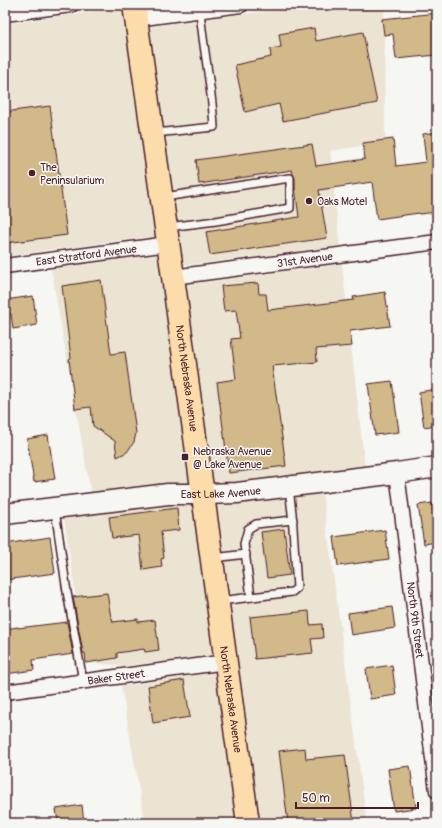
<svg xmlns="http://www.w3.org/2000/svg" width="442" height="828" font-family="Pangolin,sans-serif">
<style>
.built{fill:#ebe4d2}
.building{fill:#d2b989;stroke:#4a1f2b}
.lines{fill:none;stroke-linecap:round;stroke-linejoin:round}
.lane-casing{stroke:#4a1f2b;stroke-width:10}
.street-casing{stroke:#4a1f2b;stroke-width:17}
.secondary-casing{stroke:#4a1f2b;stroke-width:23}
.primary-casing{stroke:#4a1f2b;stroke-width:25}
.lane{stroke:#f6f6f2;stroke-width:7}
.street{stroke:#f6f6f2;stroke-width:14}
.secondary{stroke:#f6f6f2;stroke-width:20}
.primary{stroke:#fddcac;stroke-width:22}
.poi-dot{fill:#4a1f2b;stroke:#f6f6f2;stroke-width:1.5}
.labels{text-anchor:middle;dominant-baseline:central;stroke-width:3;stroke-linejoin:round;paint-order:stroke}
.poi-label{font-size:11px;fill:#4a1f2b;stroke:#f6f6f2;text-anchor:start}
.street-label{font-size:11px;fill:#4a1f2b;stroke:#f6f6f2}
</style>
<rect width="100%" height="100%" fill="#f6f6f2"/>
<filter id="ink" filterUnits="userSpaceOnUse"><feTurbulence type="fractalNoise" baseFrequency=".025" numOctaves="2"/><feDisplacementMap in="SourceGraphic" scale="8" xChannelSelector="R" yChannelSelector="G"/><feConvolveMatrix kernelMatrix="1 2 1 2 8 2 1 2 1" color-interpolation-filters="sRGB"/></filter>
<g filter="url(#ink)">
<g class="built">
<path d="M311,5H384L385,142L330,151L340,246L180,266L146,27Z"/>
<path d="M126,7L159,236L5,256V24Z"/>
<path d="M161,254L193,485L91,494L51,269Z"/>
<path d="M342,264L365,468L236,483L210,484L182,285Z"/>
<path d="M322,492L367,823H257L213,503Z"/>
<path d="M169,503L196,504L217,654L118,667V665L86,663L64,518L94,514L95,512Z"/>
<path d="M219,672L240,823H145L121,686Z"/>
</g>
<g class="building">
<path d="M437,13V55L396,59L393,34L384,35L382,19Z"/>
<path d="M314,28L316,41L363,32L370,69L377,103L283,121L279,104L245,112L235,65L271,57L270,49L281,47L279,34Z"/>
<path d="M50,106L67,235L6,243L5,236V112Z"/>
<path d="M437,132V212L419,214V213L377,219L372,182L319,190L327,238L210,255L206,232L299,217L295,188V178L293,174L292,170L199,184L196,160L312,144L316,166L365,159L363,143L393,139L396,166L426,162L423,134Z"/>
<path d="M101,280L111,354L125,352L136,433L134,442L127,452L117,457L115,441L93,426L91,407L75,409L69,359L71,358L62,286Z"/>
<path d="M258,283L259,294H266L268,310L354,300L353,297L385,292L390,326L350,331L352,346L316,349L317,362L272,366L286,466L229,473L217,382L236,379L231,339L240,338L236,310L224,311L221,286Z"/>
<path d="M33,296L37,325L13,329L11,314L5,315V300Z"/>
<path d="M392,381L399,432L375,435L368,384Z"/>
<path d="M437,389V425L424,427L419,392Z"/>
<path d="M48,435L55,479L34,482L27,439Z"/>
<path d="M432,503L434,516L437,515V542L424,544L418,505Z"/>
<path d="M177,508L179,530L161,532L164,558L161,559L162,567L143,570L139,535L112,538L109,517Z"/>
<path d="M284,529L290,575L267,578L261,532Z"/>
<path d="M385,530L389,559L338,566L334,537Z"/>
<path d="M50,537L55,573L5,580V544Z"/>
<path d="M107,593L111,618H112L113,622L138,619V622L155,620L159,650L145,652L144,649L117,653V658L86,663L85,653H83L73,597Z"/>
<path d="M392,607L395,628L351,635L348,613Z"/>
<path d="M309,611L310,625L322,624L323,638L311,639L313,653L255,659L250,617Z"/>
<path d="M67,622L73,654L33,660L34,670L5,674V629L18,627V628Z"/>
<path d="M392,665L396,695L370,699L366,669Z"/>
<path d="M184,680L190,717L153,723L148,686Z"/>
<path d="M305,748L306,759L345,755L354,823H288L279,751Z"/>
<path d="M410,766L416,808L394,811L388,769Z"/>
<path d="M82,805L84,823H58L56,809Z"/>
</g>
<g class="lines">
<g class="lane-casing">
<g id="lane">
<path d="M155,133L214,127C212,87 203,49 200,10"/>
<path d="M164,197L290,178V208L216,221L168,227"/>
<path d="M55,510L67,592L83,681"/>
<path d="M214,558L246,554"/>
<path d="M251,597L244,544L248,529L256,524L293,520"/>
<path d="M220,601L292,592L297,588L292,513L289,488"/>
</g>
</g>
<g class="street-casing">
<g id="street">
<path d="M5,14L71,5"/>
<path d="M136,19L241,5"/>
<path id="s1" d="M5,266L168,244"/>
<path id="s2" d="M173,277L437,242"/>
<path id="s3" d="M397,473L437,791"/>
<path id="s4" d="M5,692L226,662"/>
</g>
</g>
<g class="secondary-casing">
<g id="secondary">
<path id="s5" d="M5,514L168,494H203L237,493L397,473L437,467"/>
</g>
</g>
<g class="primary-casing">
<g id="primary">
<path id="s6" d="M134,5L173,277L248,823"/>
</g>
</g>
<use href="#lane" class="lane"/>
<use href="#street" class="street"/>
<use href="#secondary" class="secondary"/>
<use href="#primary" class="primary"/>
</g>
</g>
<g class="poi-dot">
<circle cx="32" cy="173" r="4"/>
<circle cx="309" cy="201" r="4"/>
<rect x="181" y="453" width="8" height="8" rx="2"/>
</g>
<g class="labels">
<g class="poi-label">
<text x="40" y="167">The<tspan x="40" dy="13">Peninsularium</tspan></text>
<text x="317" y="201">Oaks Motel</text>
<text x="193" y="451">Nebraska Avenue<tspan x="193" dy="13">@ Lake Avenue</tspan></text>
</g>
<g class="street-label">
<text stroke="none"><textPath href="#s1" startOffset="82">East Stratford Avenue</textPath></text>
<text stroke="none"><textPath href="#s2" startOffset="133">31st Avenue</textPath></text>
<text stroke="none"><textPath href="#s6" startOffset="377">North Nebraska Avenue</textPath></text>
<text stroke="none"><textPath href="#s5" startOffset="217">East Lake Avenue</textPath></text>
<text stroke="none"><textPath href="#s3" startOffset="148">North 9th Street</textPath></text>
<text stroke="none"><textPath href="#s4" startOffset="112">Baker Street</textPath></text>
<text stroke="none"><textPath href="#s6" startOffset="701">North Nebraska Avenue</textPath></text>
</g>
</g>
<rect width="442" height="828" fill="none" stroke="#f6f6f2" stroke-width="20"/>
<rect x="10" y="10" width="422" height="808" fill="none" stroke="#4a1f2b" stroke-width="1.5" filter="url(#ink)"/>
<path d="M296 802v6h122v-6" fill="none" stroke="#4a1f2b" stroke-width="2"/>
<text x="302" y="802" font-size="12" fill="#4a1f2b" stroke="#f6f6f2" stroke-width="3" paint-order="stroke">50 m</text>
</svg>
